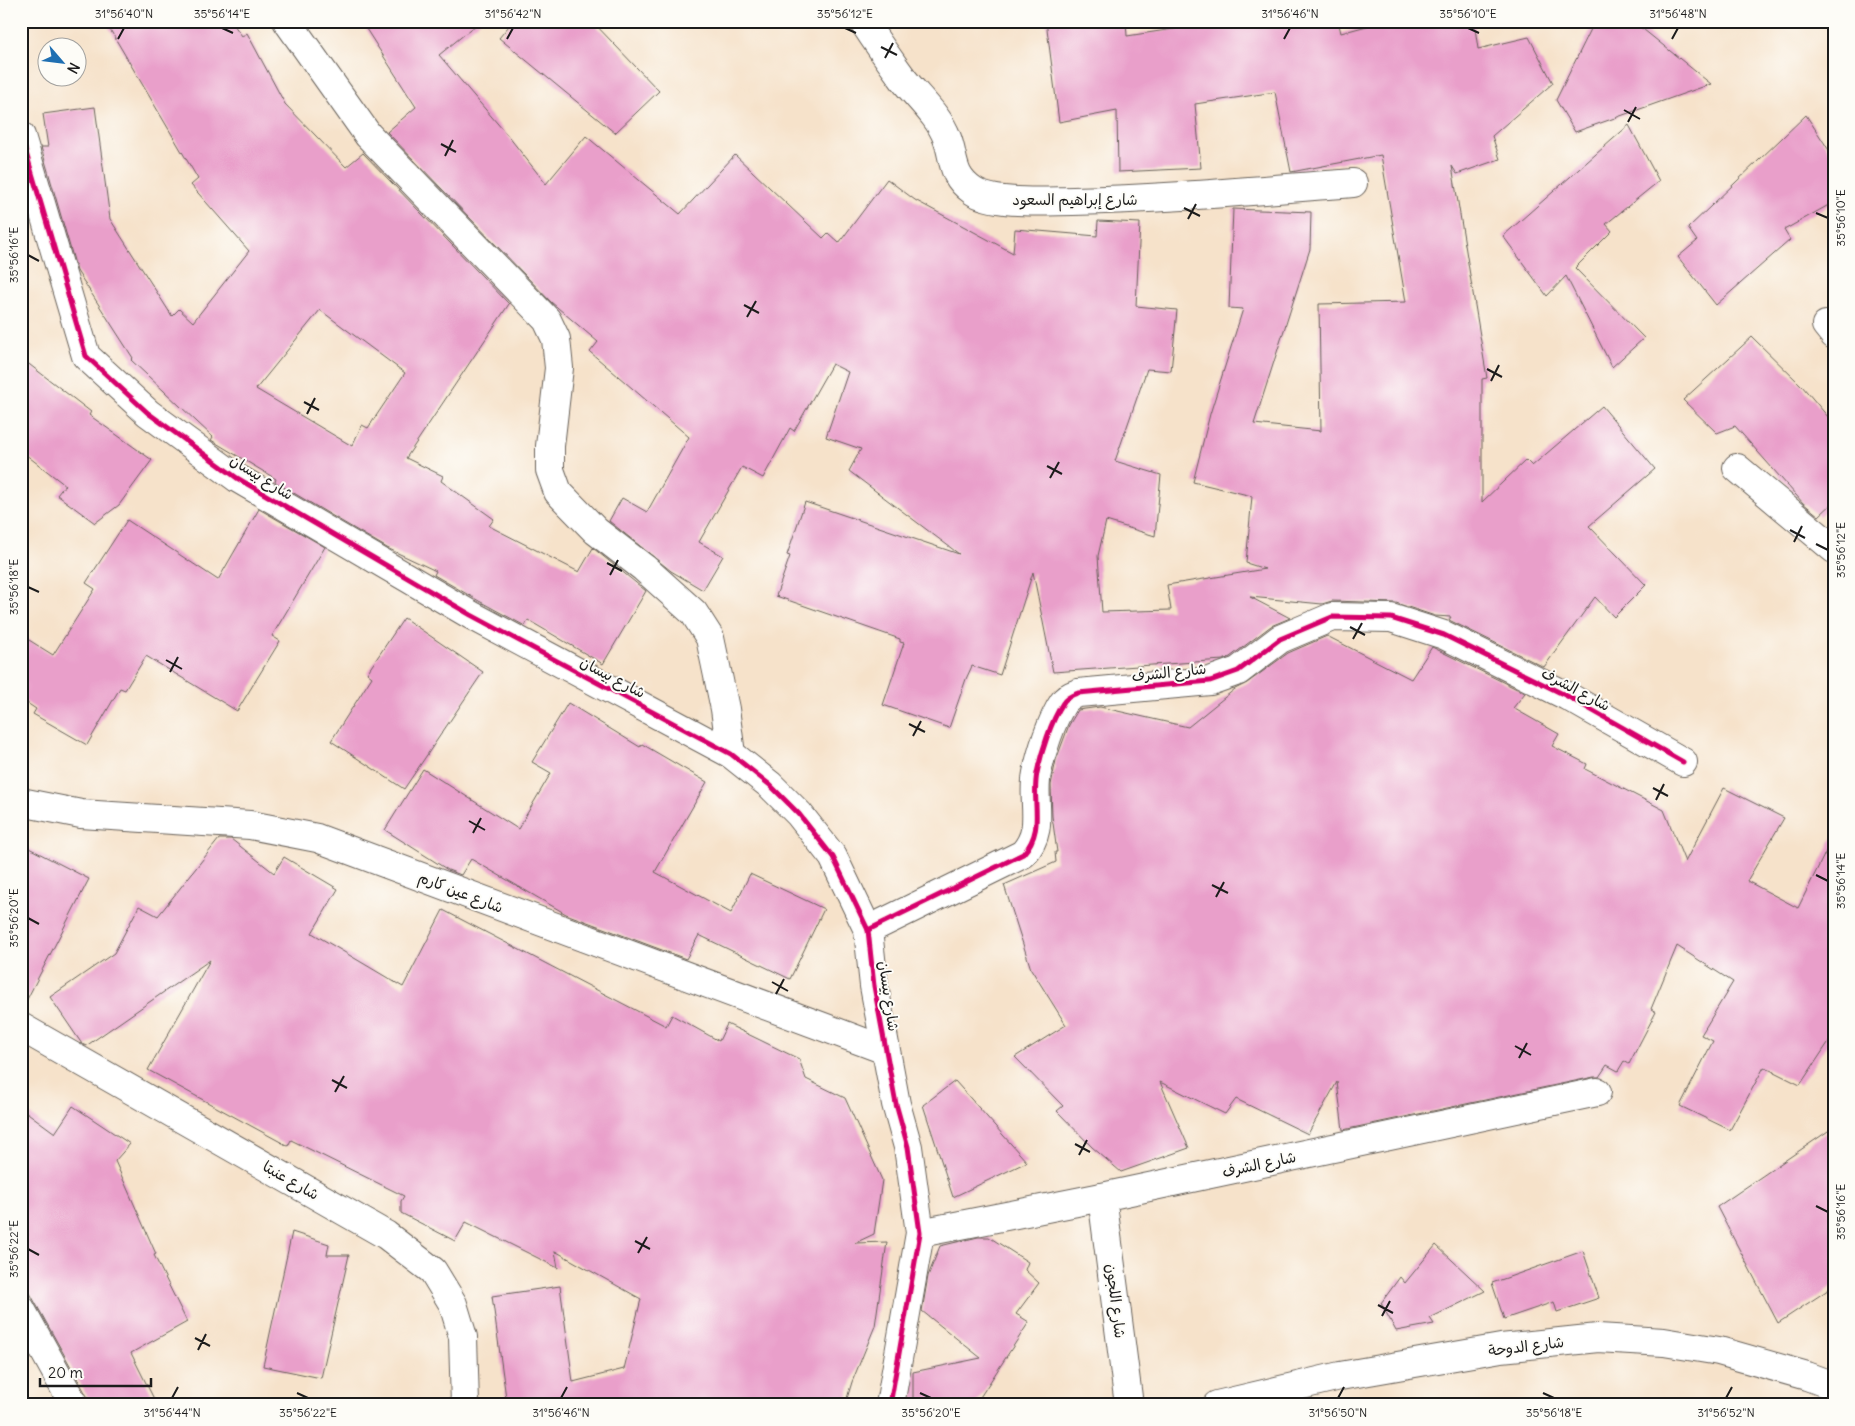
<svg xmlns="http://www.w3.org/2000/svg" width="1855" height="1426" font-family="Delius,'Playpen Sans Arabic',sans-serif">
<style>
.building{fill:#e99fca;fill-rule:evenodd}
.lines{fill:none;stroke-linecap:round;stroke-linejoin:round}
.minor-casing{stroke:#686159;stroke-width:30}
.minor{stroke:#fff;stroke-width:28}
.cycleway-casing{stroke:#fdfcf7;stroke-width:8}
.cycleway{stroke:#d6006c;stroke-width:5}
.ticks{fill:none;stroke:#1c1c1c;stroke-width:2}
.labels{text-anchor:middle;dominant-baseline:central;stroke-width:4;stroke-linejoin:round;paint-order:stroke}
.street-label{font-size:15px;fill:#1c1c1c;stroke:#fdfcf7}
.neatline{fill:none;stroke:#1c1c1c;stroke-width:2}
.ticks-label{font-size:12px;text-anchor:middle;fill:#1c1c1c}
</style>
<rect width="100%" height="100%" fill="#fdfcf7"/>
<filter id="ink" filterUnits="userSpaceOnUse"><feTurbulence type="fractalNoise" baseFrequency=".02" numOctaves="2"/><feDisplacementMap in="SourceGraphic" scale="10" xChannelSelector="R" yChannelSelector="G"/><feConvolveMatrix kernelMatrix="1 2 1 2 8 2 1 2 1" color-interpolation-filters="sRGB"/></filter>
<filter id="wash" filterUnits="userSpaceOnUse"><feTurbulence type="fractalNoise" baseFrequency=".0096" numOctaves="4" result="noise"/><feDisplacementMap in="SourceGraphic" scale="20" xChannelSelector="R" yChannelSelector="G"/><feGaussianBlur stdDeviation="1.12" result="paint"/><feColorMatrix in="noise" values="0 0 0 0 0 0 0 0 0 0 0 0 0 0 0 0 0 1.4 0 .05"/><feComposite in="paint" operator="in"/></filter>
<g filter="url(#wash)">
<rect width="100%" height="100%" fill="#f6e2ca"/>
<g id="blocks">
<g class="building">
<path d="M105,21H231L242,36L247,33L285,104L346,167L363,153L509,304L406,458L443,476L441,481L494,519L489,526L579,572L593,548L646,591L603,664L528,620L525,626L479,601L434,575L436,571L387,548L275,482L276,479L211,440L213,437L131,360L133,358L77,271L41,147H48L43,114L95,107L110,219L172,316L179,309L193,322L249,251L191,185L198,179ZM320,310L405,373L368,428L362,425L352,446L256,389Z"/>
<path d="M361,21H481L439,55L509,137L546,184L586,136L680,214L735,155L823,238L828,233L839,243L887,179L915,200L1013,253L1015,229L1097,236L1098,221L1140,223L1136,306L1177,310L1171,371L1147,369L1115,461L1161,475L1155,536L1106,521L1098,556L1102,612L1171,610L1167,585L1265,569L1246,563L1252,496L1193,482L1210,414L1243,309L1229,308L1233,209L1311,212L1310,249L1254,424L1321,431L1319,304L1406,302L1381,155L1291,172L1275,92L1195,104L1201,168L1118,172L1117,111L1059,122L1046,21H1126L1127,36L1226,21H1338L1341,33L1385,21H1474L1478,49L1529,37L1553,83L1492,136L1500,159L1457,174L1452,166L1487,378L1482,379V502L1526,460L1532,466L1602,406L1655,469L1589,526L1646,585L1614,617L1595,597L1544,667L1449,620L1451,617L1435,616L1396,603L1332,601L1322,604L1250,597L1290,618L1271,626L1230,657L1223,660L1053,672L1033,572L1000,675L972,666L966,679L949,728L883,705L904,643L900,642V639L776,596L790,556L787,555L805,502L959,554L849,471L861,449L826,437L848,372L832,364L794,431L790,428L763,478L742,467L699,542L723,556L703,590L671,571L609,521L622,498L647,512L689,437L590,352L598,342L551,302L387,132L416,107Z"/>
<path d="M513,21H592L659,91L615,133L499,38Z"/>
<path d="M1595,21H1633L1711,84L1575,132L1556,100Z"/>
<path d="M1806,115L1834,158V202L1784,230L1790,240L1716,305L1678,257L1697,241L1688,228Z"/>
<path d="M1629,125L1659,181L1606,224L1612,231L1575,268L1644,338L1612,367L1566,276L1547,296L1503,236Z"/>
<path d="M1752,337L1802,386L1834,424V502L1819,516L1803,503L1735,426L1717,433L1683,400Z"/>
<path d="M21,358L91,412L89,415L152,460L119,505L95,523L57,495L65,485L21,451Z"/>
<path d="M259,509L325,547L272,636L280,641L237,711L146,656L125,690L120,688L87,745L33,714L36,709L21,699V635L53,655L95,589L86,583L127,520L218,580Z"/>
<path d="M404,618L483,672L404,789L331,741L372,677L367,673Z"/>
<path d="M1327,636L1411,679L1432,647L1525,693L1513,708L1559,734L1552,746L1587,764L1585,769L1664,810L1685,862L1724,788L1784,818L1747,881L1798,908L1834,835V1034L1800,1085L1764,1067L1730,1130L1680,1106L1713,1041L1701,1035L1733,982L1677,946L1651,1009L1656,1012L1629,1064L1624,1061L1618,1071L1607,1065L1599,1077H1594L1343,1130L1337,1082L1308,1134L1236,1099L1225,1114L1160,1082L1189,1148L1121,1172L1092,1147L1057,1111L1063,1106L1015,1057L1066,1025L1031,969L1004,885L1056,862L1055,852H1057L1052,816L1051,785L1056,760L1069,725L1078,710L1100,707L1188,727L1235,689L1247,683L1288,653Z"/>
<path d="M568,703L640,747L642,744L707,782L655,872L731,913L750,874L824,909L790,979L699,935L686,959L566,914L471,859L461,875L448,870L385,830L423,769L518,829L551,773L532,762Z"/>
<path d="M219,839H231L274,873L284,857L338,889L312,933L403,987L443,910L666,1026L672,1015L719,1041L727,1024L799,1059L806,1079L845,1098L882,1180L874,1234L855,1243L887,1242L875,1326L852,1382L845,1405H507L492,1296L560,1286L573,1382L624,1369L641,1299L555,1251L558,1268L466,1222L455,1241L401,1213V1201L404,1196L291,1140L288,1146L148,1070L210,960L86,1046L82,1044L50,997L114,953L139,906L158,916Z"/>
<path d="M21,844L89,879L21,1011Z"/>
<path d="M955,1081L1027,1162L953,1197L923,1105Z"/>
<path d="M73,1106L130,1144L115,1161L156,1254L154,1255L187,1322L131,1353L157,1405H92L21,1277V1108L55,1133Z"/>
<path d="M1834,1127V1286L1778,1323L1717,1207Z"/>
<path d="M292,1232L329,1244L327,1255H349L321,1378L263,1366Z"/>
<path d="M978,1237H989L1028,1262L1025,1270L1039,1283L1016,1314L1029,1322L975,1405H913V1372L981,1358L922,1311L928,1276L940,1246Z"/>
<path d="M1436,1245L1485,1291L1430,1318L1434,1324L1396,1331L1381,1303L1400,1277L1405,1283Z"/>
<path d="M1583,1251L1599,1298L1557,1312L1554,1302L1504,1319L1492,1283Z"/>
</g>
</g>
</g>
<g filter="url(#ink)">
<use href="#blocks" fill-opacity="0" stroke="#686159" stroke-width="1"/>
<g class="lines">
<g class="minor-casing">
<g id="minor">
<path d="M287,21L368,135L547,320L556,339L559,368L550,446V470L558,492L596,531L644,568L694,613L710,638L725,709L731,754"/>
<path d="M863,21C876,41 890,61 904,80C918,98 939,116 947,138C955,159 950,175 973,191C994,205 1048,201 1073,201C1167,199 1260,190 1353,183"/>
<path d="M21,136L86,356L148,413L237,478L471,615L731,754L770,785L799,814L833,857L868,930L874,986L896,1104L908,1147L920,1233L890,1405"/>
<path d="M1826,325L1834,335"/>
<path d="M1737,468L1834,549"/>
<path d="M21,802L81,814L250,825L317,838L885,1050"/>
<path d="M868,930L1023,854C1046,829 1031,803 1037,773C1041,753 1051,721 1063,703C1066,698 1072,695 1078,693L1210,681L1238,671L1280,639L1332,617L1391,618L1444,635L1567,696L1683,762"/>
<path d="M21,1027L386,1235L433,1271L453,1304L463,1337L465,1405"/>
<path d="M1102,1197L1129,1405"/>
<path d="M920,1233L1102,1197L1597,1092"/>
<path d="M21,1309L74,1405"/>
<path d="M1217,1405L1340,1376L1501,1348L1598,1338L1664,1342L1719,1351L1807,1376L1834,1386"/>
</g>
</g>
<use href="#minor" class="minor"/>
<g class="cycleway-casing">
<g id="cycleway">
<path d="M21,136L86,356L148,413L237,478L471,615L731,754L770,785L799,814L833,857L868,930L874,986L896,1104L908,1147L920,1233L890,1405"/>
<path d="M868,930L1023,854C1046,829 1031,803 1037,773C1041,753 1051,721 1063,703C1066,698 1072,695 1078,693L1210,681L1238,671L1280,639L1332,617L1391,618L1444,635L1567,696L1683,762"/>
</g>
</g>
<use href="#cycleway" class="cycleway"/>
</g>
</g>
<path class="ticks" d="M222,28L233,33M845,28L856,33M1468,28L1479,33M118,39L124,28M507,39L513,28M1284,39L1290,28M1672,39L1678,28M881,47L897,55M885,58L893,43M1624,110L1640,119M1628,122L1636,107M441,144L456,152M445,156L453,140M1184,208L1200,216M1816,213L1828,218M1188,219L1196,204M28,255L39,261M744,305L759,313M747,317L756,301M1487,369L1502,377M1491,381L1499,365M304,402L319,410M307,414L315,398M1047,466L1062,474M1050,478L1059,462M1790,530L1805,538M1794,542L1802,526M1816,544L1828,550M607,563L622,571M610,575L618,560M28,587L39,592M1350,627L1365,635M1353,639L1362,623M166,660L182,669M170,672L178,657M909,724L925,732M913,736L921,721M1653,788L1668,796M1656,800L1664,784M469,821L485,830M473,833L481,818M1816,875L1828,881M1212,885L1228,893M1216,897L1224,882M28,918L39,924M772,982L788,991M776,994L784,979M1515,1046L1531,1055M1519,1058L1527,1043M332,1080L347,1088M335,1092L344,1076M1075,1144L1090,1152M1079,1155L1087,1140M1816,1206L1828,1212M635,1241L650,1249M28,1249L39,1255M638,1253L647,1237M1378,1305L1393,1313M1382,1316L1390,1301M195,1338L210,1346M198,1350L206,1334M297,1393L308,1398M920,1393L931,1398M1543,1393L1554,1398M172,1398L178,1387M561,1398L567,1387M1338,1398L1344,1387M1726,1398L1732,1387"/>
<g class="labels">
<g class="street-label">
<text x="1075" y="199">شارع إبراهيم السعود</text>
<text transform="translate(262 477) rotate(32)">شارع بيسان</text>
<text transform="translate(1169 672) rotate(-6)">شارع الشرف</text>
<text transform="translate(613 677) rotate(28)">شارع بيسان</text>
<text transform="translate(1576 689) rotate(28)">شارع الشرف</text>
<text transform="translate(461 892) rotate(21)">شارع عين كارم</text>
<text transform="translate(889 996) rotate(82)">شارع بيسان</text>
<text transform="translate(1259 1164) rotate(-12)">شارع الشرف</text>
<text transform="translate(291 1180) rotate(30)">شارع عنبتا</text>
<text transform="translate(1116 1301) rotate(83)">شارع اللجون</text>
<text transform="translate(1526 1346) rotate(-7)">شارع الدوحة</text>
</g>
</g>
<rect width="1855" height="1426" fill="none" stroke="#fdfcf7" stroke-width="55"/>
<g transform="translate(62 62) rotate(118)"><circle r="24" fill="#fdfcf7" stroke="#a3a29f"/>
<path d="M0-4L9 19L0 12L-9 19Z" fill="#1f6fb2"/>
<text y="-8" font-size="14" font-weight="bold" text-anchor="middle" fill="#1c1c1c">N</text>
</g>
<path d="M40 1378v8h111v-8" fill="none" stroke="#1c1c1c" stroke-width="2.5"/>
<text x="48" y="1378" font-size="15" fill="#1c1c1c" stroke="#fdfcf7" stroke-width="4" paint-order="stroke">20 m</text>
<rect x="28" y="28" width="1800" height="1370" class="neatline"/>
<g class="ticks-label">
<text x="124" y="18">31°56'40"N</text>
<text x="222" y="18">35°56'14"E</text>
<text x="513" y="18">31°56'42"N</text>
<text x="845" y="18">35°56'12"E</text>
<text x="1290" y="18">31°56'46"N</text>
<text x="1468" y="18">35°56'10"E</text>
<text x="1678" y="18">31°56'48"N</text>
<text transform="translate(1841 218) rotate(-90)" y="4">35°56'10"E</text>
<text transform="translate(14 255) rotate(-90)" y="4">35°56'16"E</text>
<text transform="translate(1841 550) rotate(-90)" y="4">35°56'12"E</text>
<text transform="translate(14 587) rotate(-90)" y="4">35°56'18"E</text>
<text transform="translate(1841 881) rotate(-90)" y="4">35°56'14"E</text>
<text transform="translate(14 918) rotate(-90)" y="4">35°56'20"E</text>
<text transform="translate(1841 1212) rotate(-90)" y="4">35°56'16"E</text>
<text transform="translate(14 1249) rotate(-90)" y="4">35°56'22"E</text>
<text x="172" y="1417">31°56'44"N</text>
<text x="308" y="1417">35°56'22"E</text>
<text x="561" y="1417">31°56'46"N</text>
<text x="931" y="1417">35°56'20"E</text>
<text x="1338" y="1417">31°56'50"N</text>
<text x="1554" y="1417">35°56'18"E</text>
<text x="1726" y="1417">31°56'52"N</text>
</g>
</svg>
